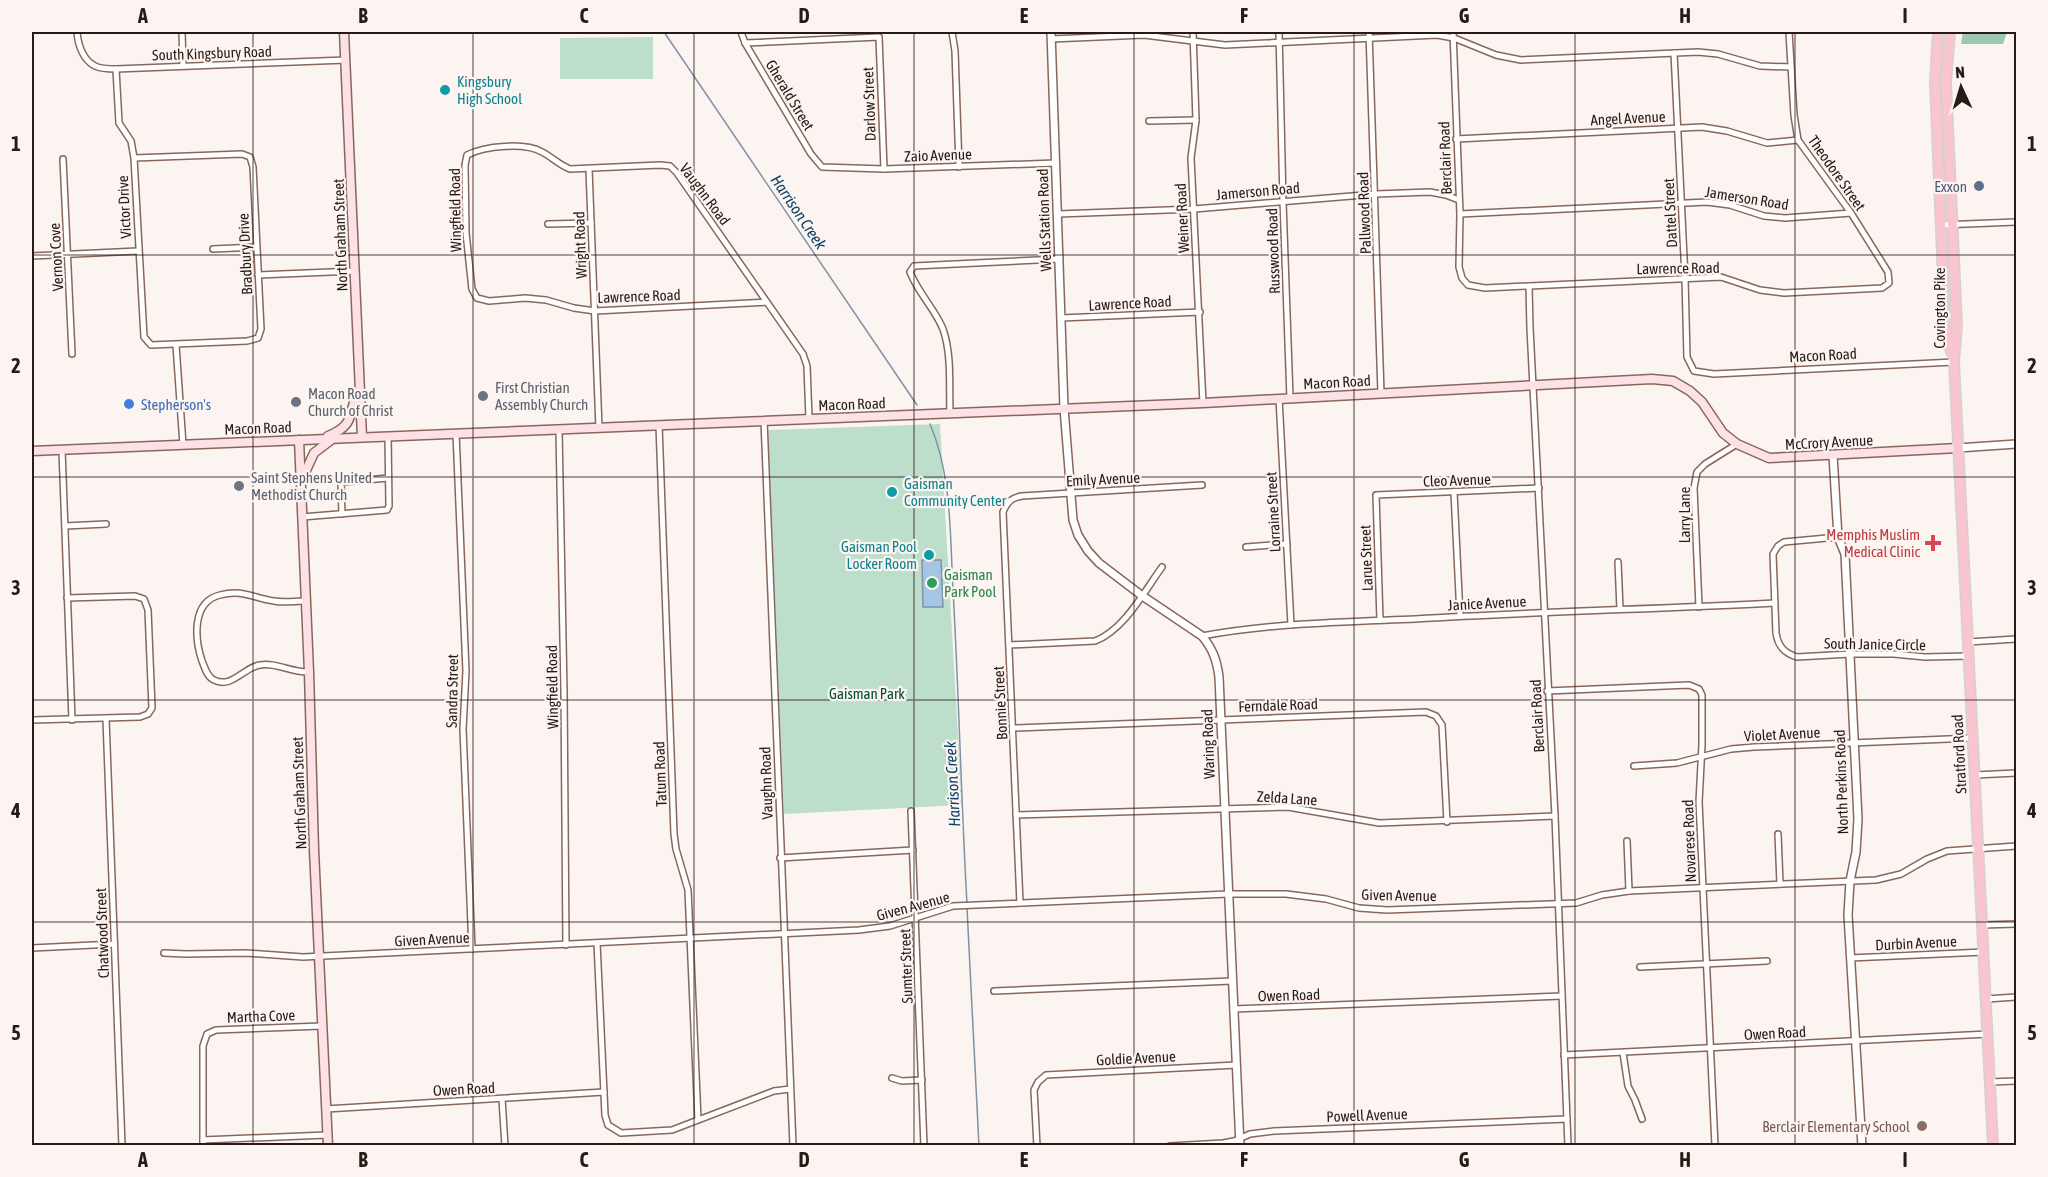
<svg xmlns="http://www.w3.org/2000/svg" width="2048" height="1177" font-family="'Asap Condensed',sans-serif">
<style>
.green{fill:#bddecb}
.forest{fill:#9dc8b0}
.water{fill:#a4c5e4;stroke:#7f92a6;stroke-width:1.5}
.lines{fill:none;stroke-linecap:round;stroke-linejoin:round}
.stream{stroke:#7f92a6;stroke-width:1.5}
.minor-casing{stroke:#88675b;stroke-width:8}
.tertiary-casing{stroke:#88675b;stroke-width:10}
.secondary-casing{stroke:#88675b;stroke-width:11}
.primary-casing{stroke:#d4d1d0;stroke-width:12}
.minor{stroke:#fff;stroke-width:5}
.tertiary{stroke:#fff;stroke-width:7}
.secondary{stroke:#fce2e6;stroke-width:8}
.primary{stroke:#f9c5ce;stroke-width:9}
.grid{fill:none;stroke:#281a16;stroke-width:1.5;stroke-opacity:0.55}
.culture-dot{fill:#0f9aa8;stroke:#fcf4f1;stroke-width:2}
.service-dot{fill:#5c6f8a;stroke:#fcf4f1;stroke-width:2}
.worship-dot{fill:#6b7280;stroke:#fcf4f1;stroke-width:2}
.shop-dot{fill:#3f7fe0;stroke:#fcf4f1;stroke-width:2}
.health-dot{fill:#e0444e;stroke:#fcf4f1;stroke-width:2}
.leisure-dot{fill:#2e9e5b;stroke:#fcf4f1;stroke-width:2}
.education-dot{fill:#8d6e63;stroke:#fcf4f1;stroke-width:2}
.labels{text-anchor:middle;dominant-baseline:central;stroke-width:4.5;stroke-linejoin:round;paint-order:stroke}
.street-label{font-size:15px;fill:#281a16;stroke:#fcf4f1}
.culture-label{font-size:15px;fill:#0d838f;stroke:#fcf4f1;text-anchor:start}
.service-label{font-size:15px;fill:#4e5e75;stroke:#fcf4f1;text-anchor:end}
.worship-label{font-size:15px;fill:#5b616d;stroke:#fcf4f1;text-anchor:start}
.shop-label{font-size:15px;fill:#366cbe;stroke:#fcf4f1;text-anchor:start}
.health-label{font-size:15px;fill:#be3a42;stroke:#fcf4f1;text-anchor:end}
.leisure-label{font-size:15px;fill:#27864d;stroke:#fcf4f1;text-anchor:start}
.park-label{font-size:15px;fill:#004f32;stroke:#fcf4f1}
.education-label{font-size:15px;fill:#785e54;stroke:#fcf4f1;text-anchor:end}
.water-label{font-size:16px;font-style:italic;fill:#0a3f67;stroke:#fcf4f1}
.neatline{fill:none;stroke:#281a16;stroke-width:2}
.grid-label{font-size:20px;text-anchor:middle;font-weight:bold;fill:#281a16}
</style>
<rect width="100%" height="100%" fill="#fcf4f1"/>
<g class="green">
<path d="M653,37V79H560V38Z"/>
<path d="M940,424L962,805L784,814L768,432L769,430Z"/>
</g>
<path class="forest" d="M1963,32H2007L2003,44H1961Z"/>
<path class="water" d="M922,560H941L943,607H923Z"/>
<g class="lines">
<g class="stream">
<path d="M664,32L917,405"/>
<path d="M930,424C952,475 950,536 953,590C959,695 961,799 967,904"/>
<path d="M967,908L979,1146"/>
</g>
<g class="minor-casing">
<g id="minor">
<path d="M77,32C78,45 83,60 95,66C101,69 110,69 116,69L346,60"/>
<path d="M182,32L183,66"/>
<path d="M741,32L745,43L811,154L822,167L884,169L1056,163"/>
<path d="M952,32L955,51L959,167"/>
<path d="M1193,32L1196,120L1191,158L1203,403"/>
<path d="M1279,32L1283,202L1290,398"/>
<path d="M1369,32L1381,393"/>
<path d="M1453,32L1460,214L1459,267L1462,278L1468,285L1485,288L1721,277L1760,290L1784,293L1882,288L1889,283L1888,272L1851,213L1798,140L1794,115L1789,32"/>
<path d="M1051,39L1144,35L1225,45L1437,35L1454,38L1496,55L1521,60L1698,52L1718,54L1760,66L1791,67"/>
<path d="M745,43L879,37L884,169"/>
<path d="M1674,53L1685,278L1687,357L1694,371L1714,374L1954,362"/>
<path d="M116,69L119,123L131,141L134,158L144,337L151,345L247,341L258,338L261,329L253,167L250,157L242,154L134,158"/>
<path d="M1149,121L1196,120"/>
<path d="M1456,139L1702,127L1727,131L1767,143L1798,140"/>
<path d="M63,159L72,354"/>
<path d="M589,169L599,428"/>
<path d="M1058,214L1194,209L1376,194L1430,192L1446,195L1459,200"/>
<path d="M1460,214L1707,202L1730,205L1764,216L1785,218L1851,213"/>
<path d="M548,224L591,223"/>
<path d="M1941,225L2016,222"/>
<path d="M213,249L256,247"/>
<path d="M32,256L138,251"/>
<path d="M258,275L355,271"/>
<path d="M1529,286L1530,328L1555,816L1568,1146"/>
<path d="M767,302L595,311L574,308L546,300L525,298L489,301L477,298L472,289L466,233L465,165L467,155C485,146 524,142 542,152C552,157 559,165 570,169L660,165L670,166L677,173L803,354L807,366L809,419"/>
<path d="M1061,318L1200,312"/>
<path d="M176,345L183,445"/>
<path d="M1279,398L1291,625"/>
<path d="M950,413C949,386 952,355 943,329C935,309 918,293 910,272L914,266L1060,259"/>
<path d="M764,420L793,1146"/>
<path d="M659,425L674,834L676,849L688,890L698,1120"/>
<path d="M559,430L564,692L566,945"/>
<path d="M456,433L466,671L463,729L472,949"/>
<path d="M62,450L72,720"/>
<path d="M1454,492L1460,616"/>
<path d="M342,514L341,484L343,482L388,478"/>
<path d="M302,517L387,510L389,506L388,436"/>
<path d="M65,526L106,524"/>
<path d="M1838,537L1784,542L1778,546L1773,554L1776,633C1778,646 1784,653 1797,657L1850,654H1894L1925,657L1969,656"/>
<path d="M1246,547L1287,544"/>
<path d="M1618,562L1620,609"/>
<path d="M306,601C295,601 284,603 274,601C253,598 243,589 220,595C191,602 195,640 202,661C205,668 207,677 214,680C232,689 244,667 260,665C276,662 292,673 309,672"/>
<path d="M1699,607L1694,488L1697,472L1705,464L1737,444"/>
<path d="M1380,620L1376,495L1539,488"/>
<path d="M1202,636C1272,623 1344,622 1415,619C1535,612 1655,609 1775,603"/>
<path d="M1968,642L2016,639"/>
<path d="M1009,645L1095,641C1124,630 1144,592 1162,567"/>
<path d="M1547,691L1689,685L1699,689L1702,695V745L1699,802L1715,1146"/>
<path d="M106,719L122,1146"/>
<path d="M32,720L140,717L148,714L152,708L148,610L144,599L135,596L67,598"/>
<path d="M1013,728L1426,712L1436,716L1442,725L1447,822"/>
<path d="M1634,766L1677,763L1731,749L1754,747L1973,738"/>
<path d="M1975,775L2016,773"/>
<path d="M911,811L924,1146"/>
<path d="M1016,815L1288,807L1379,823L1555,816"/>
<path d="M1778,834L1780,884"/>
<path d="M1627,841L1629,891"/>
<path d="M780,858L913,850"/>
<path d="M1020,903L1003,512C1007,502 1011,498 1022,496L1202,485"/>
<path d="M1982,925L2016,924"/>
<path d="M597,943L605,1115L608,1125L621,1133L672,1130L774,1091L790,1089"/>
<path d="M32,948L114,944"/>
<path d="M164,953L186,954L246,953L303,957L859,930L890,926L953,906L1228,894H1286L1326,899L1359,908L1387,910L1576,903L1602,895L1629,891L1876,880L1901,874L1927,859L1947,851L2016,846"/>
<path d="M1850,958L1984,952"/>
<path d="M1640,967L1767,961"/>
<path d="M994,991L1232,981"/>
<path d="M1986,999L2016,997"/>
<path d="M1233,1009L1562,996"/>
<path d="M1623,1053L1628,1086L1635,1100L1642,1119"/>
<path d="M1564,1055L1988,1034"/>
<path d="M892,1078L902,1081L922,1080"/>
<path d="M1990,1082L2016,1081"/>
<path d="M502,1099L505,1146"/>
<path d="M326,1109L604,1092"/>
<path d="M203,1140L327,1135"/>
<path d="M203,1146V1046L207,1034L216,1030L322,1026"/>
<path d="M1037,1146L1034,1090L1038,1082L1046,1075L1236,1065"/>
<path d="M1170,1146L1223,1143L1234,1141L1250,1134L1274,1131L1567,1119"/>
</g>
</g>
<g class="tertiary-casing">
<g id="tertiary">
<path d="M1051,32L1064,408L1073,520L1078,535L1088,551L1099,563L1141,595L1202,636C1213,649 1217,661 1219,677L1240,1146"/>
<path d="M1958,448L2016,444"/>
<path d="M1833,455L1838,537L1845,554L1858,819L1856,852L1850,881L1848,915L1862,1146"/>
</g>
</g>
<g class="secondary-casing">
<g id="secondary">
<path d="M344,32L362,437"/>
<path d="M328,436C356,425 348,413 358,391"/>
<path d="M299,440L309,672L314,850L328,1146"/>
<path d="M32,451L1203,403L1652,379L1673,381L1690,391L1702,402L1723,433L1737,444L1769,458L1958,448"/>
<path d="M302,479L314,453L331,440"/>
</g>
</g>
<g class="primary-casing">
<g id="primary">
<path d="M1938,32L1935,82L1945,327L1951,352"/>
<path d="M1950,32L1946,82L1957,325L1954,362L1993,1146"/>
</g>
</g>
<use href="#minor" class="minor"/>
<use href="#tertiary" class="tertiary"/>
<use href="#secondary" class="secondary"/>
<use href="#primary" class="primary"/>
</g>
<path class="grid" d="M253,32V1146M473,32V1146M694,32V1146M914,32V1146M1134,32V1146M1354,32V1146M1575,32V1146M1795,32V1146M32,255H2016M32,477H2016M32,700H2016M32,922H2016"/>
<g class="culture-dot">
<circle cx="445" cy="90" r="6"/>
<circle cx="892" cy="492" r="6"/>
<circle cx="929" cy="555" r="6"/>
</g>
<circle class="service-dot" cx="1979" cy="186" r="6"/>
<g class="worship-dot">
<circle cx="483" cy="396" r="6"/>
<circle cx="296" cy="402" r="6"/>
<circle cx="239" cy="486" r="6"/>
</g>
<circle class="shop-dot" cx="129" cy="404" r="6"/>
<path class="health-dot" d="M1930 534h6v6h6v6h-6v6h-6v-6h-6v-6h6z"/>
<circle class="leisure-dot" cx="932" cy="583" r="6"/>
<circle class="education-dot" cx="1922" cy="1126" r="6"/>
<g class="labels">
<g class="street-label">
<text transform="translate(212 53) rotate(-2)">South Kingsbury Road</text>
<text transform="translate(790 95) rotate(59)">Gherald Street</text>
<text transform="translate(869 104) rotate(-92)">Darlow Street</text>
<text transform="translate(1628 118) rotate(-3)">Angel Avenue</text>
<text transform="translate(938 155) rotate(-2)">Zaio Avenue</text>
<text transform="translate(1445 158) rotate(-92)">Berclair Road</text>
<text transform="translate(1837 173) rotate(55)">Theodore Street</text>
<text transform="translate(1258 191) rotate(-5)">Jamerson Road</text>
<text transform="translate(705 194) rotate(53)">Vaughn Road</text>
<text transform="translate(1747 198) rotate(9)">Jamerson Road</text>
<text transform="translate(124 207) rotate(-93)">Victor Drive</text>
<text transform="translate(455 210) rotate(-91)">Wingfield Road</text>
<text transform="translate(1364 213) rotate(-92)">Pallwood Road</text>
<text transform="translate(1670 213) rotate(-93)">Dattel Street</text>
<text transform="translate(1182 218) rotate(-93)">Weiner Road</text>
<text transform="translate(1044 220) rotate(-92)">Wells Station Road</text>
<text transform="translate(340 235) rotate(-92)">North Graham Street</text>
<text transform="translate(580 245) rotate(-92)">Wright Road</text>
<text transform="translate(1273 251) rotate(-92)">Russwood Road</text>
<text transform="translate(245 254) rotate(-93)">Bradbury Drive</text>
<text transform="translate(56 257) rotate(-93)">Vernon Cove</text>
<text transform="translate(1678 268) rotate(-1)">Lawrence Road</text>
<text transform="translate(639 296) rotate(-2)">Lawrence Road</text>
<text transform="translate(1130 303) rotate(-3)">Lawrence Road</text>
<text transform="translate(1939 308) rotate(-90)">Covington Pike</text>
<text transform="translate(1823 355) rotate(-3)">Macon Road</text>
<text transform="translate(1337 382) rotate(-3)">Macon Road</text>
<text transform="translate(852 404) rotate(-2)">Macon Road</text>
<text transform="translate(258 428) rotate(-2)">Macon Road</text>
<text transform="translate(1829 442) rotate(-3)">McCrory Avenue</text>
<text transform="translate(1103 479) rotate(-3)">Emily Avenue</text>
<text transform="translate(1457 480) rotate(-2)">Cleo Avenue</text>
<text transform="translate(1273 512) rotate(-93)">Lorraine Street</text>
<text transform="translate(1684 515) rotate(-90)">Larry Lane</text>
<text transform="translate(1366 558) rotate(-92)">Larue Street</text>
<text transform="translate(1487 603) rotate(-3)">Janice Avenue</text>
<text transform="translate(1875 644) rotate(1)">South Janice Circle</text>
<text transform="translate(552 687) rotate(-91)">Wingfield Road</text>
<text transform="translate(452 691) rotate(-89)">Sandra Street</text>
<text transform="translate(1000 703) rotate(-93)">Bonnie Street</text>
<text transform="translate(1278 705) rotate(-2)">Ferndale Road</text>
<text transform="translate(1537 716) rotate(-93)">Berclair Road</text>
<text transform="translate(1782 734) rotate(-3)">Violet Avenue</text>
<text transform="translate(1208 744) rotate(-92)">Waring Road</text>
<text transform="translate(1959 754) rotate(-93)">Stratford Road</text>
<text transform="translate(660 774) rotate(-92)">Tatum Road</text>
<text transform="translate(1841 782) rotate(-92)">North Perkins Road</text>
<text transform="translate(766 783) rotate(-92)">Vaughn Road</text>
<text transform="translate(299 793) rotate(-92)">North Graham Street</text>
<text transform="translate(1287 798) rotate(4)">Zelda Lane</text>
<text transform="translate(1689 841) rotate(-92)">Novarese Road</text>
<text transform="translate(1399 895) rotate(1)">Given Avenue</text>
<text transform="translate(913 906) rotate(-15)">Given Avenue</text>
<text transform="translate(102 933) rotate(-92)">Chatwood Street</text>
<text transform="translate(432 939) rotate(-3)">Given Avenue</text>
<text transform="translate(1916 943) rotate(-3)">Durbin Avenue</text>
<text transform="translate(906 966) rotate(-92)">Sumter Street</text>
<text transform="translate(1289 995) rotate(-2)">Owen Road</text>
<text transform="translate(261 1016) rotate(-2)">Martha Cove</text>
<text transform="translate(1775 1033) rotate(-3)">Owen Road</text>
<text transform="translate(1136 1058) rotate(-3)">Goldie Avenue</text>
<text transform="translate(464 1089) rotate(-3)">Owen Road</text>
<text transform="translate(1367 1115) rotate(-2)">Powell Avenue</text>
</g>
<g class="culture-label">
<text x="457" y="81">Kingsbury<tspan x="457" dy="17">High School</tspan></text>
<text x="904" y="483">Gaisman<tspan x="904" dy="17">Community Center</tspan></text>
<text x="917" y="546" text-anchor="end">Gaisman Pool<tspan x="917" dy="17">Locker Room</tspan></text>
</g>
<g class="service-label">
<text x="1967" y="186">Exxon</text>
</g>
<g class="worship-label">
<text x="495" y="387">First Christian<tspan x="495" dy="17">Assembly Church</tspan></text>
<text x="308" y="393">Macon Road<tspan x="308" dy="17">Church of Christ</tspan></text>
<text x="251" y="477">Saint Stephens United<tspan x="251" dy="17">Methodist Church</tspan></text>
</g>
<g class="shop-label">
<text x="141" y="404">Stepherson's</text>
</g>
<g class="health-label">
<text x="1920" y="534">Memphis Muslim<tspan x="1920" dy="17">Medical Clinic</tspan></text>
</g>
<g class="leisure-label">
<text x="944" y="574">Gaisman<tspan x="944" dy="17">Park Pool</tspan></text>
</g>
<g class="park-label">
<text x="867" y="693">Gaisman Park</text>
</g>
<g class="education-label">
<text x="1910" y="1126">Berclair Elementary School</text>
</g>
<g class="water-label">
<text transform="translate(799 212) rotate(56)">Harrison Creek</text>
<text transform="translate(952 784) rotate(-93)">Harrison Creek</text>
</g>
</g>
<rect width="2048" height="1177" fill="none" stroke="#fcf4f1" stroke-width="66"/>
<g transform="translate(1961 87) rotate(356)" stroke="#fcf4f1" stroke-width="4.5" paint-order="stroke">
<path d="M0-4.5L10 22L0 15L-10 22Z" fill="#281a16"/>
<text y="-9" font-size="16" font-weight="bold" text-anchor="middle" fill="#281a16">N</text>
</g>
<rect x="33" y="33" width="1982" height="1111" class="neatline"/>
<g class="grid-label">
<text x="143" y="23">A</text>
<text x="363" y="23">B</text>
<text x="584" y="23">C</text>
<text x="804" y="23">D</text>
<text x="1024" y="23">E</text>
<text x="1244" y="23">F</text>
<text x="1464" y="23">G</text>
<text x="1685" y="23">H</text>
<text x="1905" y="23">I</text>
<text x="16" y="151">1</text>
<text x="2032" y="151">1</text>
<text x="16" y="373">2</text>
<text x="2032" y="373">2</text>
<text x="16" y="595">3</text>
<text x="2032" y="595">3</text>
<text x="16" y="818">4</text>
<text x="2032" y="818">4</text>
<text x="16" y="1040">5</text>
<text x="2032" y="1040">5</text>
<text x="143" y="1167">A</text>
<text x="363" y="1167">B</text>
<text x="584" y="1167">C</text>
<text x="804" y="1167">D</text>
<text x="1024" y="1167">E</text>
<text x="1244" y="1167">F</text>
<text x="1464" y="1167">G</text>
<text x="1685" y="1167">H</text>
<text x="1905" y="1167">I</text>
</g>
</svg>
